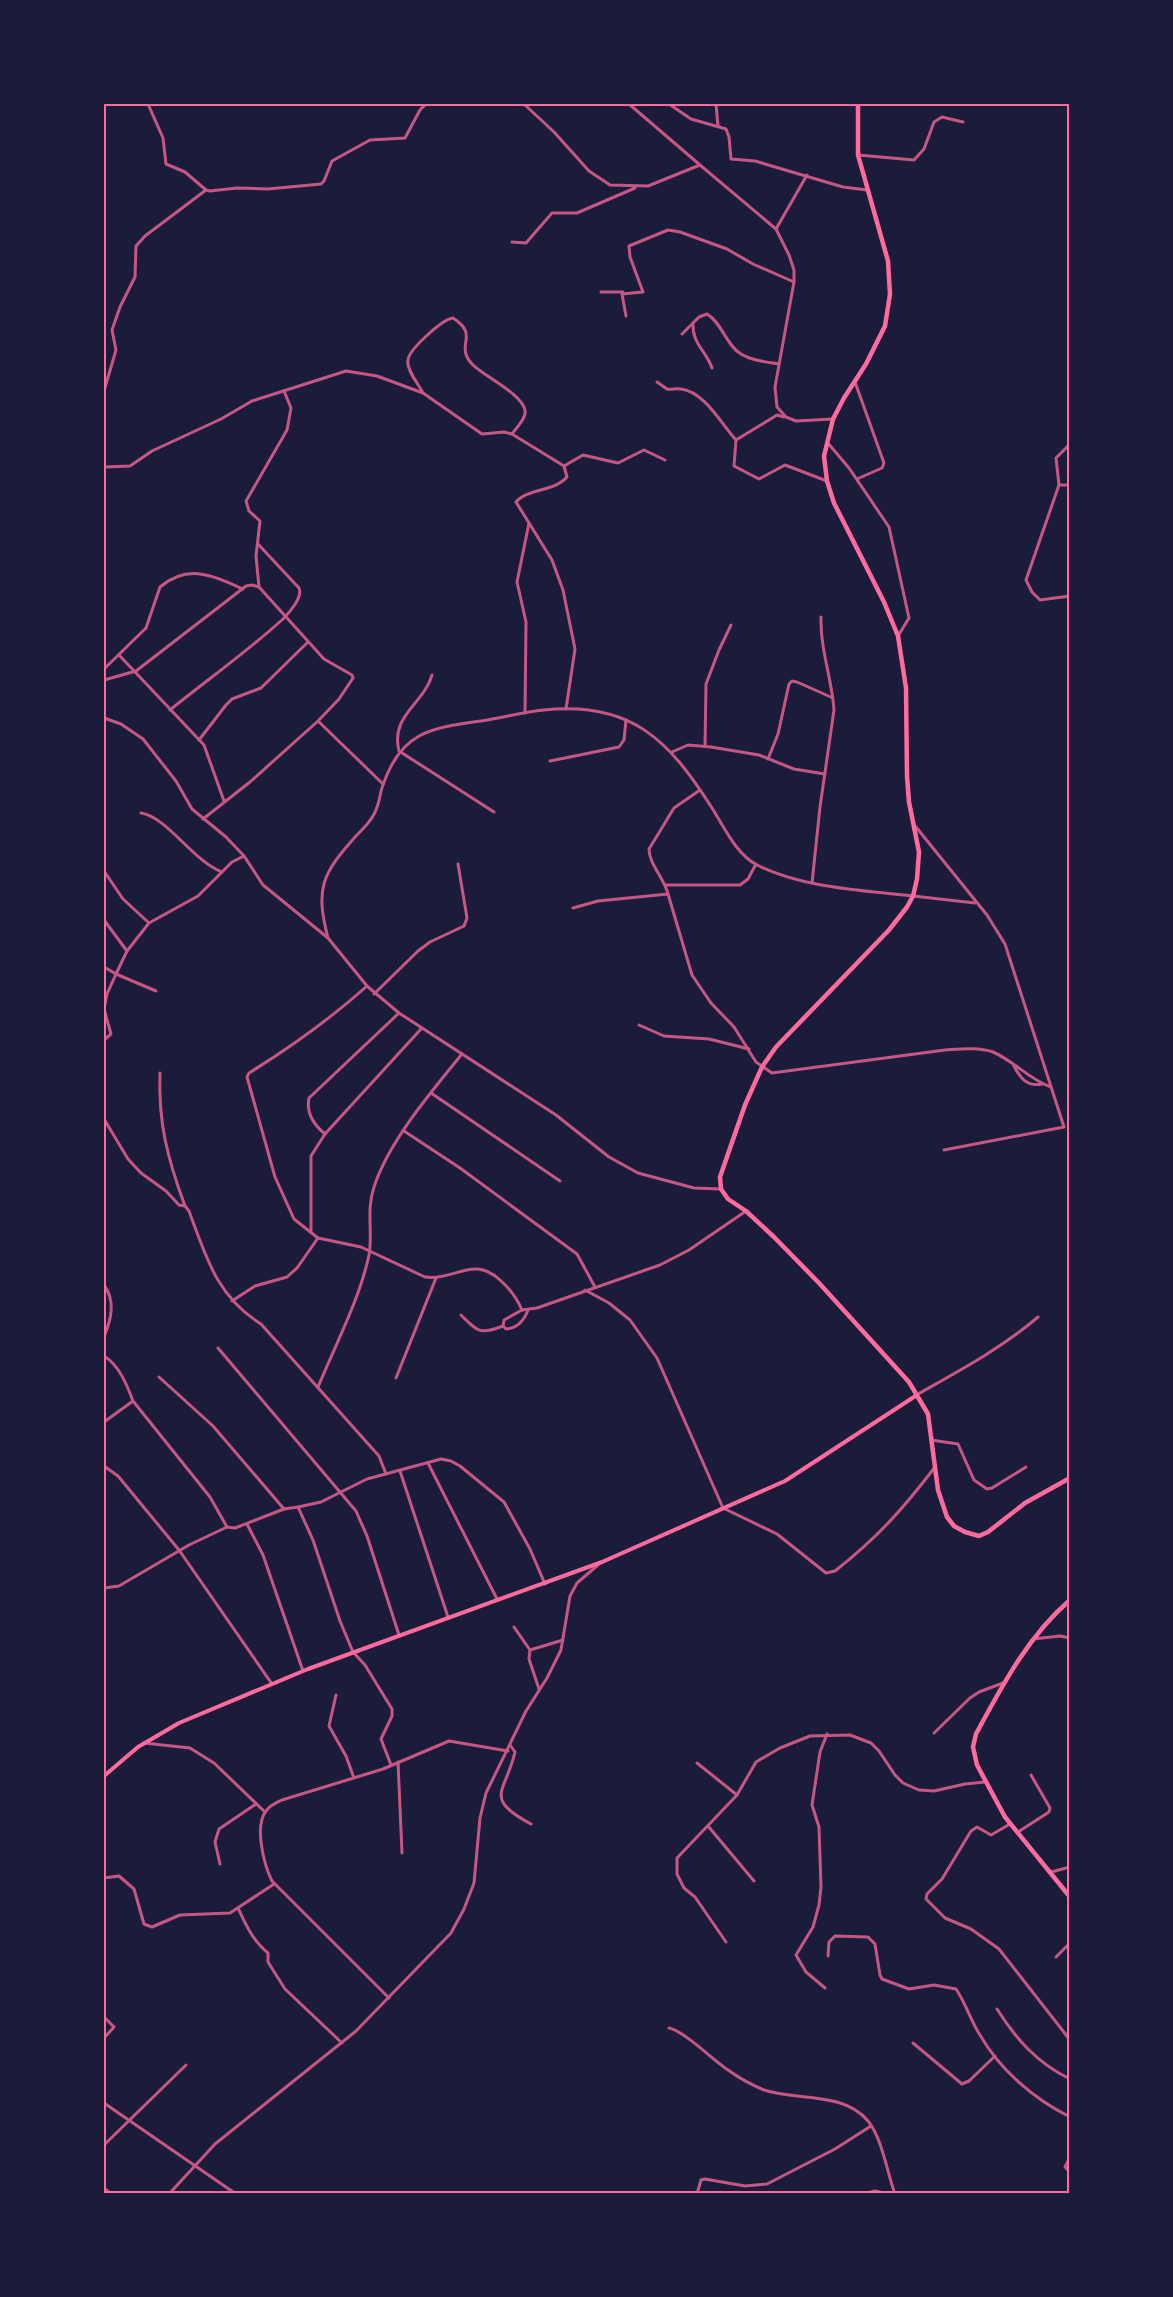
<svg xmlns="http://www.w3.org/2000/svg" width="1173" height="2297" font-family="'Roboto Condensed',sans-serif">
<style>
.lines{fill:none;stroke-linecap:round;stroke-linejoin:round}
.minor{stroke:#c65784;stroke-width:3}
.tertiary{stroke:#c65784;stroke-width:3}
.secondary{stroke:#ff6b9d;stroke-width:4}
.trunk{stroke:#ff6b9d;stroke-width:4.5}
.neatline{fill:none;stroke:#ff6b9d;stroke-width:2}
</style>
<rect width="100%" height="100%" fill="#1b1b3a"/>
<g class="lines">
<g class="minor">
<path d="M148,104L163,138L166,164L185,172L206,190L210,191L237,188L268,189L321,184L324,181L332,161L370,140L405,138L420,110L426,104"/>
<path d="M524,104L554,132L589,171L610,185L648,186L700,165L776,229L789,255L794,270V282L775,387L777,407L786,417L796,421L833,419"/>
<path d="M629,104L700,165"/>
<path d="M669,104L691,119L726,129L729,137L731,159L755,161L843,187L867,190"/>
<path d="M716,104L718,126"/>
<path d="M858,155L914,160L924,149L934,122L942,117L963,122"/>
<path d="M776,229L807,175"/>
<path d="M512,242L526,243L552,213H577L635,188"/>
<path d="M601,292H623"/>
<path d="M626,316L622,294L643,292L630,257L629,246L668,230L680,232L727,249L753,264L794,282"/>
<path d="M693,324C692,343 706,351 712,368"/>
<path d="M682,334L699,317L707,314C722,323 726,345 741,354C752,361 767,362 779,364"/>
<path d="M657,382L667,389C671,390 676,388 681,389C705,392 721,424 736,440L777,415L784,417"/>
<path d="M855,382L884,463L882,468L857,479"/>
<path d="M104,391L116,350L112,330L120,307L135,277L136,246L145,236L206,190"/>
<path d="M422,391C418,384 406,369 408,360C409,349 443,319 453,318C481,336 453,345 473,365C484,376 522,394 525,410C527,418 516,428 512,434"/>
<path d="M736,440L734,466L759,479L785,465L827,481"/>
<path d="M827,442L849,468L889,527L909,618L898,636"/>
<path d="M1070,444L1056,458L1059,485L1026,580L1032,592L1040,600L1070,596"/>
<path d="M564,466L583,455L618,463L644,450L665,460"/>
<path d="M104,467L130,466L152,451L221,419L252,401L346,371L377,376L423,393L482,434L504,432L512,434L564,466L567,477C554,492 528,488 516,502L552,560L563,590L575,649L566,709"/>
<path d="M1059,485H1070"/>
<path d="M259,587L256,556L260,521L249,511L246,501L287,430L291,408L284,391"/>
<path d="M119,655L204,745L224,801"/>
<path d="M104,669L146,628L160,587C189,563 214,576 243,589"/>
<path d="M432,675C424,704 390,715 399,751L494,812"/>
<path d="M104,680L136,671L246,586L252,585L259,587L324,659L352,675L353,678L339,699L318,721L250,782L203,819"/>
<path d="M170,710C207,680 248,651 283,619C290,612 303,597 299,588L258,544"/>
<path d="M525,713L526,622L517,582L529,523"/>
<path d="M318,721L383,784"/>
<path d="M199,740L226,705L232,699L261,688L308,642"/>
<path d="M705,746L706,684L719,650L731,625"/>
<path d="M672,752L688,745L711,747L759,755L794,769L825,774"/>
<path d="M768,759L778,734L789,684L792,681L797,682L833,698"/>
<path d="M550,761L619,747L624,740L626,720"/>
<path d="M141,813C167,817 193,861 222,872"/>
<path d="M916,827L987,915L1005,944L1064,1127L944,1150"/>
<path d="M104,871L123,899L149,923"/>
<path d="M812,883L820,807L834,710C832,679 820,649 821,617"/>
<path d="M666,885H740L748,879L756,864"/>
<path d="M668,894C664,878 649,864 649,849L674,808L700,790"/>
<path d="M913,896L975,903"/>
<path d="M573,908L598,901L668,894L692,975L711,1003L734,1027L756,1062L772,1073L945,1050C961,1049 978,1047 993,1052C1014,1061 1030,1080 1051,1087"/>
<path d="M104,920L127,951"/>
<path d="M104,967L116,974L127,951L149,923L198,896L232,862L244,856"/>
<path d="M367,986C330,1019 291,1047 249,1073L247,1077L275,1177L294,1219L318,1238L361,1247L425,1277C455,1281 473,1255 500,1280C509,1288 517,1298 522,1310"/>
<path d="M374,994L418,951L430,942L464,926L467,918L458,864"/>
<path d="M639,1025L664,1036L709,1039L749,1049"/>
<path d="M104,1040L111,1034L104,1009L107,994L116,974L156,991"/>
<path d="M1014,1066C1020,1078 1027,1087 1042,1084"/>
<path d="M160,1073C158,1123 168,1160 185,1206"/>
<path d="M431,1093L560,1181"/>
<path d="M104,1119L128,1159L141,1173L166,1191L179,1205L185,1206L189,1211C206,1257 217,1297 261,1324L379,1456L386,1474"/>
<path d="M404,1131L460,1168L577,1254L595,1287"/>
<path d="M325,1134C314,1125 306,1113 309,1098L399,1013"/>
<path d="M311,1231V1156L325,1134L421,1029"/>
<path d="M104,1285C116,1301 111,1320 104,1337"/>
<path d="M585,1290L609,1303L630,1320L657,1358L723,1508L777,1534L826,1573L835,1571C877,1538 903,1509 935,1467"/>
<path d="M232,1301L255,1286L287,1277L297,1268L318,1238"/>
<path d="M528,1310C524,1321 518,1328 506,1329L503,1326L504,1320L522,1310L537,1308L660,1265L689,1250L746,1211"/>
<path d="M461,1315C478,1332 480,1335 503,1326"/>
<path d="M218,1348L356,1511L367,1536L399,1635"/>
<path d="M104,1356C119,1365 127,1385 133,1401L210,1497L227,1527L235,1528L284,1509L298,1507"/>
<path d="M159,1377L213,1426L284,1509"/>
<path d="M396,1378L436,1278"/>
<path d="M318,1387C335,1346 360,1298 369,1255C373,1233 366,1210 374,1187C389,1141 432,1091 462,1054"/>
<path d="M918,1394C959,1371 1002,1348 1038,1317"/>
<path d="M104,1422L133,1401"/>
<path d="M931,1440L958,1444L974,1480L987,1489L992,1488L1026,1467"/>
<path d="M428,1463L497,1599"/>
<path d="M104,1466L118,1476L179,1550L272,1684"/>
<path d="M400,1471L448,1617"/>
<path d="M247,1524L263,1555L303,1671"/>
<path d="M104,1588L119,1586L189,1545L227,1527"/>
<path d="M514,1627L530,1650"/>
<path d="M1033,1639L1060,1636L1070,1638"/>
<path d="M539,1689L529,1659L530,1650L563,1640"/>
<path d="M336,1695L329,1726L346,1756L354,1778"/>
<path d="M934,1733L970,1698L979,1692L1003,1683"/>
<path d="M144,1743L190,1748L214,1763L265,1812"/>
<path d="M510,1745L515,1752C506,1792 482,1798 531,1824"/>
<path d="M398,1762L402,1853"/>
<path d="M697,1763L737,1795"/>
<path d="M391,1765L381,1739L392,1716V1709L365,1665L353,1652L340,1621L313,1540L298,1507L321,1502L367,1479L441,1459L451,1461L460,1466L504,1502L530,1549L545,1584"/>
<path d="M1010,1824L991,1835L977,1827L971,1831L942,1879L927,1894L926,1899L945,1918L971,1929L999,1949L1070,2040"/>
<path d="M708,1826L754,1881"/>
<path d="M1018,1832L1049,1812L1050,1808L1031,1775"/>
<path d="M220,1864L215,1842L219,1829L256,1804"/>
<path d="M1051,1872L1070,1867"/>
<path d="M104,1878L119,1876L134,1889L144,1924L152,1927L180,1915L230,1913L274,1884"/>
<path d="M238,1908C246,1925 253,1941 268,1953V1962L285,1989L342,2043"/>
<path d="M726,1942L695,1897L684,1888L677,1874V1858L737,1795L756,1762L780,1748L810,1736L850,1735L871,1743L879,1751L895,1775L903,1783L919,1790L934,1791L965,1784L985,1782"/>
<path d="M828,1956L829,1942L835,1936L868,1937L875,1944L880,1975L882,1979L909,1989L934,1985L956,1989C966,2004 971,2021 980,2035C1000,2070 1034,2099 1070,2117"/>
<path d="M1056,1957L1070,1943"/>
<path d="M825,1988L806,1972L796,1955L813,1927L819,1905L821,1887L819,1827L812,1805L820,1752L827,1734"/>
<path d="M389,1998L272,1881C264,1865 254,1826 266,1811C270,1805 276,1803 282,1800L383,1769L449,1741L508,1751"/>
<path d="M997,2009C1016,2039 1037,2063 1070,2079"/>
<path d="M104,2017L114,2027L104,2038"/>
<path d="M669,2028C684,2031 713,2060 728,2070C739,2078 752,2085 764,2090C796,2101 843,2091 868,2121C882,2138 887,2172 895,2194"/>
<path d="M913,2043L962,2084L969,2081L995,2056"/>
<path d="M104,2103L236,2194"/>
<path d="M104,2145L186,2065"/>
<path d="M1070,2157L1065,2167L1070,2172"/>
<path d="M104,2188L111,2194"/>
<path d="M169,2194L215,2144L356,2031L451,1933L464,1909L474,1883L480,1818L486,1793L526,1711L547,1678L561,1650L570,1596L577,1583L598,1565"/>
<path d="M697,2194L701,2180L705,2179L745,2186L767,2184L835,2149L871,2126"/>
<path d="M862,2194L875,2191L889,2194"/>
</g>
<g class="tertiary">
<path d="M104,718L121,724L143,739L176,781L192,809L226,837L244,856L263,885L328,938L367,986L399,1013L556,1115L609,1157L638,1173L694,1188L721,1189"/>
<path d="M328,938C315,888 322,874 356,836C364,828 374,818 377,807C380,800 380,792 383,785C401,732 430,728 481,721C502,718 523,712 544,710C631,701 669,740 712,808C724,827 736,854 757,865C803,888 861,890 912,896"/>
</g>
<path class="secondary" d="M104,1776L138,1747L179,1723L308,1669L602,1562L785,1481L917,1395"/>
<g class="trunk">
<path d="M858,104V155L888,261L890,294L885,326L866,364L844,398L833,419L824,456L827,481L834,503L884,602L898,636L906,688L907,776L909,802L919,852L917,879L913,896L907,907L889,930L776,1047L762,1067L745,1105L720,1177L721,1189L728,1199L746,1211L774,1237L819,1283L909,1382L928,1414L938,1490L947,1517L954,1526L965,1532L979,1536L988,1532L1025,1503L1070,1478"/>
<path d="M1070,1600C1028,1636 1002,1686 976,1734L973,1747L977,1765L1005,1817L1070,1897"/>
</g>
</g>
<rect width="1173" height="2297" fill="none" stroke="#1b1b3a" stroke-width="210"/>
<rect x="105" y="105" width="963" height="2087" class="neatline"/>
</svg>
